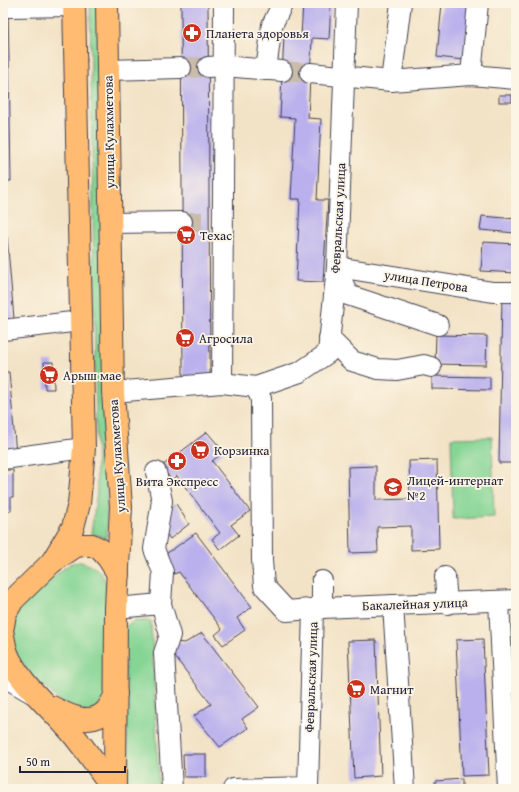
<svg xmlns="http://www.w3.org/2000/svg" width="519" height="792" font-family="'Gentium Book Plus',serif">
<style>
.green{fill:#86d594;stroke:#547c68}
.building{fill:#b9b0ed}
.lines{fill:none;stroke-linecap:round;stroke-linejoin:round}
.minor-tunnel{stroke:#c9bcaa;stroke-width:20;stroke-dasharray:20 10;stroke-linecap:butt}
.minor-casing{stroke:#413f50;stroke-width:22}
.major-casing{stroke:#413f50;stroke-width:24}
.minor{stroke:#fff;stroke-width:20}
.major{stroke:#febb71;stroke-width:22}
.labels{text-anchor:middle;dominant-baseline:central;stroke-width:3.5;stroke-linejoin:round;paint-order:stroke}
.poi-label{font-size:13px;fill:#22223b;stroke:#fcf5e5;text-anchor:start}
.street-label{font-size:13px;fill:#22223b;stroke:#fcf5e5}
</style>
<rect width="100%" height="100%" fill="#fcf5e5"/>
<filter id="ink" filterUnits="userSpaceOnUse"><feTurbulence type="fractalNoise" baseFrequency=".025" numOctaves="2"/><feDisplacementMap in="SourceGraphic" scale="8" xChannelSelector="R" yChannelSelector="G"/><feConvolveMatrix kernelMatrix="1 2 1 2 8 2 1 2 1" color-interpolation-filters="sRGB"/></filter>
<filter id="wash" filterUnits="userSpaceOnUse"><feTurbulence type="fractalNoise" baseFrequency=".012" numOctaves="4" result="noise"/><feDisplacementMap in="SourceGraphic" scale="16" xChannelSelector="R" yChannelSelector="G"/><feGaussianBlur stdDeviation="0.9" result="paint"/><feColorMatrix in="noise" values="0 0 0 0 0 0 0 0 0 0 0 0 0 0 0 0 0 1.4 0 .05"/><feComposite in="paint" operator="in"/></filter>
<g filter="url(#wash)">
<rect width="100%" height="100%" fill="#f3e3c6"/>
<g class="green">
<path d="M90,3H101L107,538L91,534L97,492Z"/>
<path d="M492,437L494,517L453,519L451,438Z"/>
<path d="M81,562C96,567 101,570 106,584V696L91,714L59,701L47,688L36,682L13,650L10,621L23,600L43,587L63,569L72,563Z"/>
<path d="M135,621H151L159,785L131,784L128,780L124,631L126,626Z"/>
</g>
<g id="blocks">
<g class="building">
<path d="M3,3H8L11,181H3Z"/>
<path d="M181,3H208L210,377H183Z"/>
<path d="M303,3H331L329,39L312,38L308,118L321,119L317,200H328L323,282L296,281L300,199H291L295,118L280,117L284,36H301Z"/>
<path d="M442,3H470L464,60L437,57Z"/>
<rect x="499" y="95" width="13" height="7"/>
<path d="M482,216L516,219V233L480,230Z"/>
<path d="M3,237H7L14,319H3Z"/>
<path d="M483,242L516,244V273L481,271Z"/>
<path d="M502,296H516L514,463H499Z"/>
<path d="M436,335L487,336L486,365L435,364Z"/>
<path d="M44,362H53L54,389H45Z"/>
<path d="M3,372H9L16,454L3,455Z"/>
<path d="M432,376L490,377V390L432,389Z"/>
<path d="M207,432L224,452L212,461L250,511L231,525L239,535L220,550L212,539L220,533L177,476L171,480L162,466Z"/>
<path d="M437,460L439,549L411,550V526L377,527L378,552L350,553L348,467L376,466V500L410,499L409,461Z"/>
<path d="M3,470H13V497H11V511H3Z"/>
<path d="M176,504L189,524L170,539L161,526L164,512Z"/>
<path d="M196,533L252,607L237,618L245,630L223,645L215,635L222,629L179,572L174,574L163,556Z"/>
<path d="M202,633L259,707L242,719L248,728L220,747L194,716L211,704L172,653L173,642L185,643Z"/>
<path d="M483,639L489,775L462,776L456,640Z"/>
<path d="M376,640L381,776L354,778L348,641Z"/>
<path d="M183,754H206V777H184Z"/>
<path d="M462,779V789H435V781Z"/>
</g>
</g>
</g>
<g filter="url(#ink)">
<use href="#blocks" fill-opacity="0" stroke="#413f50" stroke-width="1"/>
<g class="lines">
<g class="minor-tunnel">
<path d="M181,68L208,67"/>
<path d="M282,71L310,73"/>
<path d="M182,222H209"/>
</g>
<g class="minor-casing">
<g id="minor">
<path d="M8,7L74,6"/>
<path d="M208,67L224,66L282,71"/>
<path d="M108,70L181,68"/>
<path d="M266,70L272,25L283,3"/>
<path d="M310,73L391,81L471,75L516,79"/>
<path d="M471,75L478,3"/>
<path d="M391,81L401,3"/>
<path d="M110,223L182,222"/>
<path d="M337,267L493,292H516"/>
<path d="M337,269L348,295L438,325"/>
<path d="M3,330L81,321"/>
<path d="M329,338L352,361L378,369L397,370L424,365L431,367"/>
<path d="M222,383L224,3"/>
<path d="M256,387L261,399L262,560L264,586L287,611L322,608L516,600"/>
<path d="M113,392L222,383L256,387L300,372L328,353L337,267L347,3"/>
<path d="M3,459L84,448"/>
<path d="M156,472L162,501L154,549L163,572L161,604L170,635L164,653L172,789"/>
<path d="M445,577L447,604"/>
<path d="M322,581V608"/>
<path d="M499,601L508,789"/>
<path d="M393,605L405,789"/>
<path d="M116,608L161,604"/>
<path d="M3,676L32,693"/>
<path d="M233,789L308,787L313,609"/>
</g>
</g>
<g class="major-casing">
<g id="major">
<path d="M107,3L113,392L121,507L116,608L115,789"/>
<path d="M52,562L73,527L79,504L84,448L74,3"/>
<path d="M3,626L5,614L13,600L52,562L76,546L83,545H92L100,549L108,558L118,574"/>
<path d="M3,635C4,641 5,648 7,653C18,682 51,708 71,732C86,750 100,770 113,789"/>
<path d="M52,707C69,716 90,727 106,711C110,706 113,700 116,694"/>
</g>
</g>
<use href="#minor" class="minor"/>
<use href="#major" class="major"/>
</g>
</g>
<defs>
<g id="pharmacy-disc" transform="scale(1)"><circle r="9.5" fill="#c8321e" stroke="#fcf5e5"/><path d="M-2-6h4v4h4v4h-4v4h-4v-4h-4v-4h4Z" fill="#fff"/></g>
<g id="supermarket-disc" transform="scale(1)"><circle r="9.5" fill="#c8321e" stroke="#fcf5e5"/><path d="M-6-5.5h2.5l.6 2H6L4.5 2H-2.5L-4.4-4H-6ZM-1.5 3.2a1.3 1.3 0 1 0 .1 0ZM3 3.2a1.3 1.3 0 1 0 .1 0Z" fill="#fff"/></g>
<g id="school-disc" transform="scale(1)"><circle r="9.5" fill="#c8321e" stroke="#fcf5e5"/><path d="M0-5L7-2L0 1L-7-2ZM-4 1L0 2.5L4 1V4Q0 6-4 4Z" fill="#fff"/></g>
</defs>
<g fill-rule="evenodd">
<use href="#pharmacy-disc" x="192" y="33"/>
<use href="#supermarket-disc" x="186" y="235"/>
<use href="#supermarket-disc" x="185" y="338"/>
<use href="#supermarket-disc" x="49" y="375"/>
<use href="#supermarket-disc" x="200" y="450"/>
<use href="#pharmacy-disc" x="177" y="461"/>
<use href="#school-disc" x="393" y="487"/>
<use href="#supermarket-disc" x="356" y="689"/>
</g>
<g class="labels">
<g class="poi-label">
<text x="206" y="33">Планета здоровья</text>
<text x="200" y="235">Техас</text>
<text x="199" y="338">Агросила</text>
<text x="63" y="375">Арыш мае</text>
<text x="214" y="450">Корзинка</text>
<text x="407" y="480">Лицей-интернат<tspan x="407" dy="15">№2</tspan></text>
<text x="177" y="481" text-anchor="middle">Вита Экспресс</text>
<text x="370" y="689">Магнит</text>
</g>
<g class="street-label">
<text transform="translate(109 132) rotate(-91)">улица Кулахметова</text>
<text transform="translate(338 218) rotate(-87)">Февральская улица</text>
<text transform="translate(426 281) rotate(9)">улица Петрова</text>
<text transform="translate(117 456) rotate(-94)">улица Кулахметова</text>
<text transform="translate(415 604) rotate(-2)">Бакалейная улица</text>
<text transform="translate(311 677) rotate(-88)">Февральская улица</text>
</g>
</g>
<rect width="519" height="792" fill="none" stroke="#fcf5e5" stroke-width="16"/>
<path d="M20 766v6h105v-6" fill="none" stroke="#22223b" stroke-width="2"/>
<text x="26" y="766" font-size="12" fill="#22223b" stroke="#fcf5e5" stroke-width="3" paint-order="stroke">50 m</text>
</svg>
